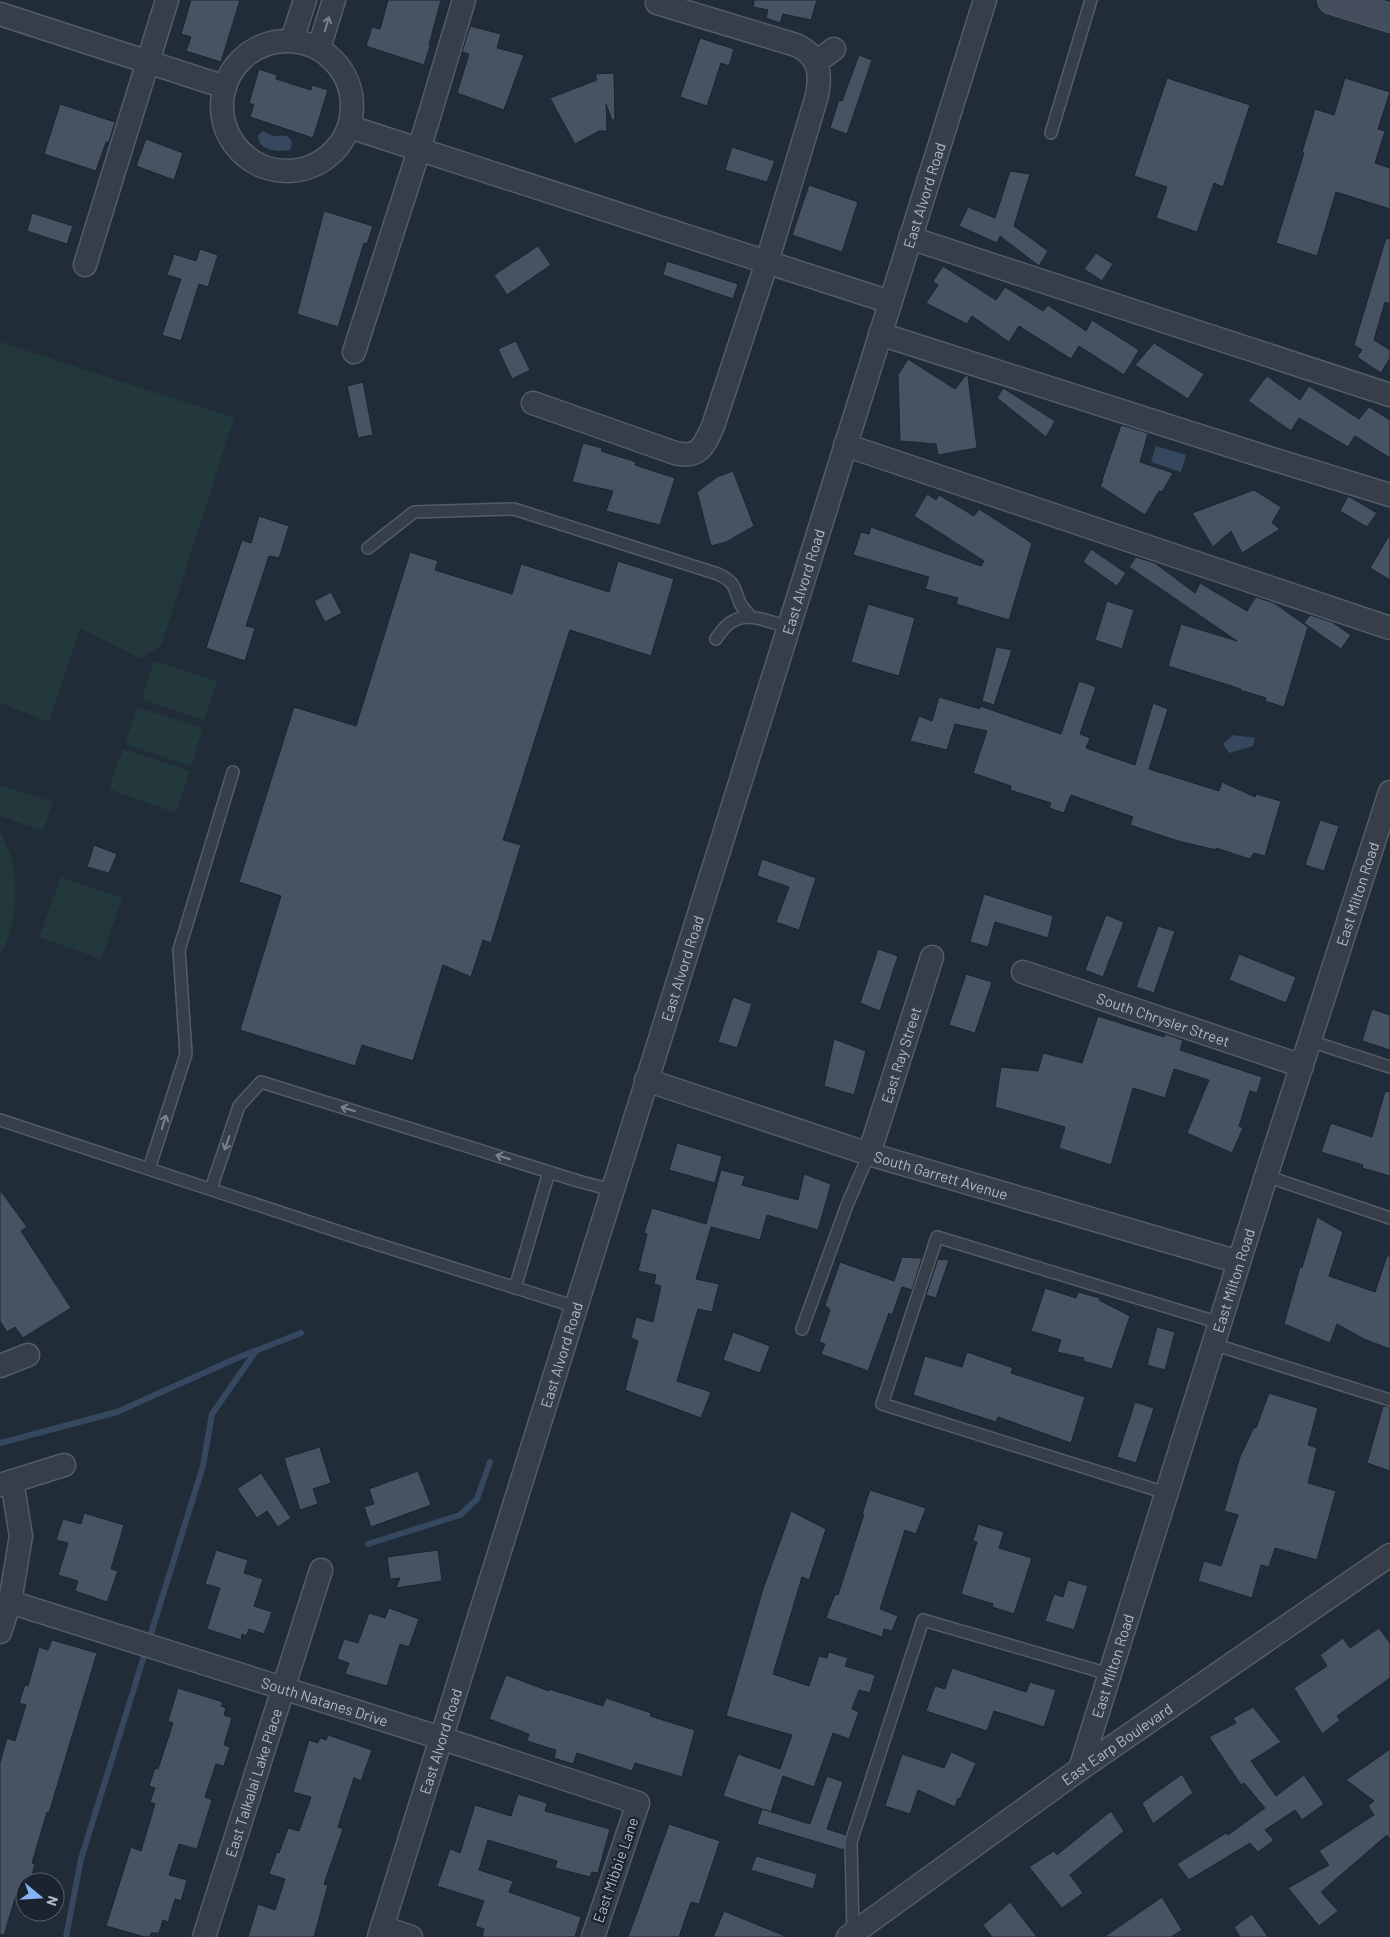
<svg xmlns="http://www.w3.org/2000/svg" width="1390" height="1937" font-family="Barlow,sans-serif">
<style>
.green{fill:#23383a}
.water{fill:#354860}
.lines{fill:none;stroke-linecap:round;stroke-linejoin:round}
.stream{stroke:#354860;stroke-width:6}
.building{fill:#475363;stroke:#1c2530}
.service-casing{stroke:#535c67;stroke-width:14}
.minor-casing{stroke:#535c67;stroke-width:25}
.secondary-casing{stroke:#535c67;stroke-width:30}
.service{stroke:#353e49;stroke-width:11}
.minor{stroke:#353e49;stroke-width:22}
.secondary{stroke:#434d5c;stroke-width:28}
.oneway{stroke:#79828e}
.labels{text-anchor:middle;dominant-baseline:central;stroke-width:4.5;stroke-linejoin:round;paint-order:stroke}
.street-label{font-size:15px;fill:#b0b9c6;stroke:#1a232e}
</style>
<rect width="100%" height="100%" fill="#212c39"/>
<g class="green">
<path d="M0,342L234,418L161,646L140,658L80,628L49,722L0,703Z"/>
<path d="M154,661L217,681L204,720L142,699Z"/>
<path d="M137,707L203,728L191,766L125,744Z"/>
<path d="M123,749L189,771L176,813L109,789Z"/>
<path d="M0,785L53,802L43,831L0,816Z"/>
<path d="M0,831C4,840 9,850 12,860C19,893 15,927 0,956Z"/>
<path d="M61,877L122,898L101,959L39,937Z"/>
</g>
<g class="water">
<path d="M263,131C267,133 272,136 276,136C285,136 287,134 292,142L290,150C277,152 258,151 258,135Z"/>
<path d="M1156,446L1186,455L1181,472L1151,462Z"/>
<path d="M1233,735L1255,738L1253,746L1229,753L1223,744Z"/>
</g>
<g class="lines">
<g class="stream">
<path d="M0,1443L117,1412L237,1358L301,1333"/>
<path d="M368,1544L460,1515L477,1499L490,1462"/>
<path d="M66,1937L81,1859L203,1466L212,1414L256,1351"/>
</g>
</g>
<g class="building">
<path d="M191,0H240L221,62L186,51L191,37L181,34Z"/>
<path d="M388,0H441L429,45L430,46L424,65L366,46L372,27L380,29Z"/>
<path d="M754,0H817L811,20L783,14L780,23L766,18L768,10L753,7Z"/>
<path d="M470,26L501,34L497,48L524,55L504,110L457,93L469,54L462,52Z"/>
<path d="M700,38L734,49L729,66L721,63L707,106L680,97Z"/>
<path d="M859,55L872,60L847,134L830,128L839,100L842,101Z"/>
<path d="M259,69L277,75L276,79L311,90L312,85L328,90L313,138L250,117L254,105L249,103Z"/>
<path d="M614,73L615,120H612L606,104L607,131H599L575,144L550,98L597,80L595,74Z"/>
<path d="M1167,78L1250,105L1223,187L1214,183L1197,232L1156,218L1167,187L1134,176Z"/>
<path d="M1345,78L1390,92L1378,129L1385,131L1375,163L1390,168V209L1336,192L1317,256L1276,243L1304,153L1302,152L1315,109L1334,115Z"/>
<path d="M60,104L115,122L109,142H106L96,171L44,154Z"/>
<path d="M146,139L183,153L174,180L136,166Z"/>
<path d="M732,147L775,161L767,182L725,170Z"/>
<path d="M1010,171L1030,174L1014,226L1048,251L1039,266L1000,236L997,243L959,226L968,207L995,218Z"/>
<path d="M809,185L858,202L842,252L792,235Z"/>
<path d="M324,211L373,226L367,244L364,243L338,327L297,314Z"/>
<path d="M32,213L73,226L67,244L27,231Z"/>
<path d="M1386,238L1390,239V304L1385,302L1374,340L1390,350V358L1381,373L1357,357L1362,350L1354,345Z"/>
<path d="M538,246L551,265L507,295L494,275Z"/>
<path d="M200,249L218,255L208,287L199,284L181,341L162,335L181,279L167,275L174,254L196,261Z"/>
<path d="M1096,253L1113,264L1102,281L1084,269Z"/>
<path d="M667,261L738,284L733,299L663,275Z"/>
<path d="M943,266L996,300L1005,287L1043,311L1048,305L1086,331L1092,320L1139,350L1124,375L1079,346L1071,359L1019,326L1009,342L972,316L967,324L926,303L938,285L933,281Z"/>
<path d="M516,341L530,370L512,379L498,349Z"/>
<path d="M1154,343L1204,374L1188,399L1135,365Z"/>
<path d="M908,359L955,389L966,375L968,376L977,448L938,455L936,444L900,441L898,375Z"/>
<path d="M1267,376L1300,400L1309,386L1359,419L1369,407L1390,420V458L1355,436L1348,447L1299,418L1291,431L1248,401Z"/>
<path d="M363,382L373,435L358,438L347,386Z"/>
<path d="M1003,388L1055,421L1046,437L997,398Z"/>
<path d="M1121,425L1148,433L1140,462L1173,473L1162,492L1159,491L1145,515L1100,486L1103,481L1102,480Z"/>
<path d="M583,443L602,448L601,451L636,462L635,465L675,478L660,525L606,511L613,491L572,482Z"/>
<path d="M733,471L754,526L726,542L711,546L697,492L717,477Z"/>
<path d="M1254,490L1281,507L1272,523L1280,529L1242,553L1231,531L1213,547L1192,513Z"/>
<path d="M927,494L936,500L939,495L974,516L979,509L1032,543L1009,620L956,604L958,598L925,589L929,577L853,555L861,532L869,534L871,527L981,566L984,561L914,516Z"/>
<path d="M1348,496L1377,513L1367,527L1340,511Z"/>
<path d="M259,516L289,526L279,558L269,556L246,626L255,628L245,661L206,648L242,540L251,543Z"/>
<path d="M1390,534V580L1370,568Z"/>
<path d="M1091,549L1126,573L1117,586L1083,562Z"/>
<path d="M410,552L438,561L435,570L512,594L521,564L609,592L618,561L674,579L651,656L570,630L503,840L521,845L491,943L483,940L471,977L443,965L413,1061L362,1045L355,1066L240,1030L281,896L239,882L294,707L356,726Z"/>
<path d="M1136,557L1155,563L1195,593L1200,583L1247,611L1256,597L1274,603L1308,627L1284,707L1265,701L1266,698L1240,690L1241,689L1168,666L1181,624L1237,641L1129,567Z"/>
<path d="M331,592L342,613L325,622L314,601Z"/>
<path d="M1107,601L1134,610L1122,649L1095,640Z"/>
<path d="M868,604L915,618L899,676L851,662Z"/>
<path d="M1310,615L1332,622L1351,635L1341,649L1304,623Z"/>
<path d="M996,647L1012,650L994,705L982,701Z"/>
<path d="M1079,681L1096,687L1080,734L1090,738L1086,748L1135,765L1153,703L1168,709L1149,769L1219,791L1222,782L1255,797L1256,794L1281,801L1265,856L1254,853L1250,859L1216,848V850L1178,841L1130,825L1133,817L1071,795L1064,813L1049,808L1051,803L1010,790L1011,786L973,773L987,731L955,724L947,750L910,741L919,716L932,721L939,697L980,709V706L1061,734Z"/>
<path d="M1320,820L1339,826L1324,871L1305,865Z"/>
<path d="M94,845L117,854L109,873L87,867Z"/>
<path d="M762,859L816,878L799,930L776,922L789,887L757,876Z"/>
<path d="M984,894L1053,916L1048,938L995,922L988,947L970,942Z"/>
<path d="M1106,915L1124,922L1103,977L1085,970Z"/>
<path d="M1158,926L1175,931L1154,993L1136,987Z"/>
<path d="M878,949L898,956L880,1011L860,1003Z"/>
<path d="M1239,954L1296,977L1286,1003L1229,980Z"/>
<path d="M966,974L992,982L975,1033L949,1025Z"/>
<path d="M733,997L752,1004L737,1048L718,1042Z"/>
<path d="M1372,1009L1390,1015V1050L1362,1041Z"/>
<path d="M1098,1016L1164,1037L1165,1034L1183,1040L1180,1050L1262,1077L1257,1093L1250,1091L1239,1126L1243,1128L1232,1153L1187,1133L1209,1080L1174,1069L1165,1098L1133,1088L1111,1165L1059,1148L1065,1127L995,1107L1001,1067L1038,1071L1043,1053L1082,1063Z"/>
<path d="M834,1039L866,1051L854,1095L824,1086Z"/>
<path d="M1385,1091L1390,1092V1176L1362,1168L1363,1165L1321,1152L1331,1123L1372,1137Z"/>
<path d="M677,1143L722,1156L715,1183L669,1170Z"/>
<path d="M721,1170L745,1176L742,1185L798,1200L804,1174L831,1184L818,1230L767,1215L760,1240L711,1227L696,1279L719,1284L712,1312L698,1309L677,1381L711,1392L701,1418L625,1390L638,1341L631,1338L636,1317L653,1322L661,1286L654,1284L656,1275L638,1271L647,1234L644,1233L652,1208L706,1224Z"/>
<path d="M0,1190L27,1227L21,1231L71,1308L23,1338L15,1327L7,1332L0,1321Z"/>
<path d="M1317,1217L1343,1232L1329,1276L1375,1292L1387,1256H1390V1349L1364,1339L1337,1324L1330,1343L1284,1324L1300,1267L1302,1268Z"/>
<path d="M902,1257L922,1258L912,1290L902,1287L892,1315L889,1313L868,1371L821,1354L825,1344L819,1342L830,1310L825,1305L840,1262L894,1281Z"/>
<path d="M938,1259L949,1260L936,1298L926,1295Z"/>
<path d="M1045,1288L1076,1298L1078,1292L1100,1298L1099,1300L1130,1316L1112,1369L1083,1361L1084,1358L1057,1352L1061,1340L1031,1331Z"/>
<path d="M1157,1327L1175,1332L1165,1370L1147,1365Z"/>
<path d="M733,1332L770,1346L760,1373L723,1360Z"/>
<path d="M967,1352L1013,1368L1011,1373L1085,1397L1071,1443L998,1417L996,1422L913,1395L925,1356L962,1367Z"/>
<path d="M1269,1393L1318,1408L1308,1445L1317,1448L1308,1483L1336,1491L1317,1560L1275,1548L1269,1567L1261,1565L1252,1598L1198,1581L1204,1561L1221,1566L1238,1515L1224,1511L1240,1457L1254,1427L1256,1428Z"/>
<path d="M1135,1402L1154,1408L1136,1463L1117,1457Z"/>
<path d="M1383,1406L1390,1407V1471L1367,1463Z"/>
<path d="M320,1447L331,1483L313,1489L318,1504L300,1510L284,1458Z"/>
<path d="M418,1471L431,1505L371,1527L364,1507L374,1504L369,1489Z"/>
<path d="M261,1473L291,1518L278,1527L267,1511L257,1518L237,1489Z"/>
<path d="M870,1490L926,1508L916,1534L905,1530L880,1609L898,1616L892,1631L884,1629L882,1637L826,1618L835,1594L838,1595L864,1514H862Z"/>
<path d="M791,1511L826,1529L809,1580L802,1577L773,1674L809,1686L819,1656L827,1658L829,1652L848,1658L845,1666L875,1675L870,1693L859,1690L852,1709L859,1712L849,1739L833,1733L814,1787L783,1776L771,1812L723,1796L738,1754L780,1769L792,1735L726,1716L763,1589Z"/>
<path d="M84,1513L124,1525L111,1569L118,1571L107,1602L75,1591L78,1581L58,1575L68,1543L56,1540L63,1519L81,1524Z"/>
<path d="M978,1524L1004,1532L999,1548L1032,1558L1014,1614L992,1607L993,1604L961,1594L977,1542L973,1541Z"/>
<path d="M216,1550L248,1560L244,1573L263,1579L254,1606L272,1612L264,1634L249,1629L246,1636L242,1634L241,1640L207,1629L220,1588L205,1584Z"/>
<path d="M438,1550L442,1581L396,1588L400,1578L390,1579L387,1557Z"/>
<path d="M1068,1580L1088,1586L1074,1630L1045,1621L1054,1594L1063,1597Z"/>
<path d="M389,1608L419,1619L409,1647L400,1644L387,1686L345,1674L349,1663L337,1659L344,1639L358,1643L369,1613L385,1618Z"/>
<path d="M1379,1628L1390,1643V1678L1337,1716L1340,1720L1322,1734L1294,1688L1327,1666L1320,1655L1343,1638L1350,1648Z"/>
<path d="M52,1640L97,1653L49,1813L47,1812L32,1863L35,1864L30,1882H25V1895L17,1892L4,1935L0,1934V1763L7,1738L15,1741L26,1705L19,1703L25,1685L28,1686L39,1647L48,1650Z"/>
<path d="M952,1668L1026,1692L1030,1682L1056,1690L1044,1727L994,1711L987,1731L926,1711L935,1686L945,1689Z"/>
<path d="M506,1675L549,1691V1689L603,1706L606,1698L651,1713L650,1716L695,1730L682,1777L635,1763L632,1771L577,1753L573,1764L554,1758L556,1750L527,1741L529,1734L489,1719Z"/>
<path d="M178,1688L223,1702L221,1706L226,1708L224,1715L232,1718L224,1745L230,1747L224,1766L216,1764L205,1797L212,1800L197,1849L179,1844L169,1875L187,1880L181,1901L175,1899L168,1922L163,1920L159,1933H151L150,1937H145L106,1926L131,1847L141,1851L155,1804L150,1802L155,1788L149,1786L155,1768L158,1769L173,1723L168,1721Z"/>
<path d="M1253,1707L1281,1742L1251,1761L1276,1796L1304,1775L1324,1804L1302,1820L1295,1810L1265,1830L1274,1840L1258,1852L1250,1843L1189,1880L1177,1864L1226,1833L1228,1835L1265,1808L1244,1783L1241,1785L1209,1737L1236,1723L1233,1718Z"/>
<path d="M328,1735L372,1750L361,1781L354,1778L338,1827L343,1829L324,1884L328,1885L314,1937H248L258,1904L275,1910L285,1879L269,1874L277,1852L279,1853L288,1828L299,1831L311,1797L293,1792L309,1740L318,1743L320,1738L326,1740Z"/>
<path d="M1390,1749V1840L1387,1835L1321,1892L1338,1911L1319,1926L1288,1888L1329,1865L1319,1851L1374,1815L1368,1806L1374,1801L1346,1780Z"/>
<path d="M951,1752L976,1763L960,1799L958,1798L955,1807L918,1790L910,1814L885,1806L902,1754L944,1768Z"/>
<path d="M1182,1774L1193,1793L1153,1824L1142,1803Z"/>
<path d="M827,1776L843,1782L827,1829L846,1835L844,1850L757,1824L762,1809L810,1824Z"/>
<path d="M518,1794L547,1803L545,1811L610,1829L598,1873L592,1872L590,1877L555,1868L557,1861L488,1840L479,1870L513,1881L509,1892L581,1917L575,1937H482L484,1929L475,1926L484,1901L437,1886L450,1849L460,1853L475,1805L511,1816Z"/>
<path d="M1111,1811L1124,1831L1070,1875L1083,1893L1062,1908L1029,1867L1054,1851L1057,1855Z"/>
<path d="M669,1824L720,1841L699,1904L691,1902L679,1937H628Z"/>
<path d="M756,1856L817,1874L813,1889L751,1870Z"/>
<path d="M1162,1897L1182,1930L1171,1937H1104Z"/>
<path d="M1010,1902L1037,1937H992L983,1925Z"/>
<path d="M724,1911L785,1936V1937H713Z"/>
<path d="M1252,1914L1268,1937H1240L1234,1927Z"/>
</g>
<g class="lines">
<g class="service-casing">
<g id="service">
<path d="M1051,133L1091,0"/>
<path d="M368,548L414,512L514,509L718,574C736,583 733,586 740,603C742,607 747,612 750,616"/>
<path d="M716,639C736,606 757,618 788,627"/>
<path d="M1310,1041L1390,1067"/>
<path d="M0,1120L361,1239L576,1307"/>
<path d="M149,1169L186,1054L179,950L233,772"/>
<path d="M1266,1176L1390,1218"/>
<path d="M211,1189L239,1106L261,1082L578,1181L612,1190"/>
<path d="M515,1288L549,1172"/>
<path d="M802,1329L847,1205L869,1154"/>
<path d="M1213,1344L1390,1400"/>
<path d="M1166,1493L882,1404L937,1237L1220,1323"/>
<path d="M853,1933L851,1842L923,1620L1109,1674"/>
</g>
</g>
<g class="minor-casing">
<g id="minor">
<path d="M0,14L225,87"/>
<path d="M292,40L305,0"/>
<circle cx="287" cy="106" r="65"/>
<path d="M319,48L334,0"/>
<path d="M816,62L834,49"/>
<path d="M350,127L890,302"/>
<path d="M910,238L1390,395"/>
<path d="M85,265L167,0"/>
<path d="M880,334L1253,453L1390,495"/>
<path d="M354,352L419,150L464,0"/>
<path d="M533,403L675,453C699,459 704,446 713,426L767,262L816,99C822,74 820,56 796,45L657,3"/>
<path d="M845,445L1390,628"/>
<path id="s1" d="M1023,972L1302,1066"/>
<path id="s2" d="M646,1080L869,1154L1239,1262"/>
<path id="s3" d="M869,1154L932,957"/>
<path d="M0,1366L28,1355"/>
<path d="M0,1485L64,1465"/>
<path id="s4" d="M10,1602L441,1738L638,1803L593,1937"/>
<path d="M0,1632L10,1602L21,1536L12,1481"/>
<path id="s5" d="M1080,1769L1266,1176L1390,792"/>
<path d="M382,1927L411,1937"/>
<path id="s6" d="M204,1937L321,1570"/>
<path id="s7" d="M379,1937L985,0"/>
<path id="s8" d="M848,1937L1080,1769L1390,1555"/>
</g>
</g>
<g class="secondary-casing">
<path id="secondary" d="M1332,0L1390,18"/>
</g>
<use href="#service" class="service"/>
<use href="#minor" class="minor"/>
<use href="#secondary" class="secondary"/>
</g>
<defs><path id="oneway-shaft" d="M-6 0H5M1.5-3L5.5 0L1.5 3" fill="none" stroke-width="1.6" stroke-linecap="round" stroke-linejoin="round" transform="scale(1.25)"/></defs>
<g class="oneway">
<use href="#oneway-shaft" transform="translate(327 24) rotate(-73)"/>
<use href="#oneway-shaft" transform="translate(348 1109) rotate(-163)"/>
<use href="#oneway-shaft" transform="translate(164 1122) rotate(-72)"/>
<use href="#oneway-shaft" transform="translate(227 1143) rotate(109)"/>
<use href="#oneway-shaft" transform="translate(503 1157) rotate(-163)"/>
</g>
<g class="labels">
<g class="street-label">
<text stroke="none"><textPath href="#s7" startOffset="1825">East Alvord Road</textPath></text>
<text stroke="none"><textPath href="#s7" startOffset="1420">East Alvord Road</textPath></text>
<text stroke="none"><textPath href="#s5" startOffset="918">East Milton Road</textPath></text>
<text stroke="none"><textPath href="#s7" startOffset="1015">East Alvord Road</textPath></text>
<text stroke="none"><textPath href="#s1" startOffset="148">South Chrysler Street</textPath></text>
<text stroke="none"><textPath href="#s3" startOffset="104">East Ray Street</textPath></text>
<text stroke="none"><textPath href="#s2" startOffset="310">South Garrett Avenue</textPath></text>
<text stroke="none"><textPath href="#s5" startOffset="512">East Milton Road</textPath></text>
<text stroke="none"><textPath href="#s7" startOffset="610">East Alvord Road</textPath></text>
<text stroke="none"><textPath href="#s5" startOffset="108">East Milton Road</textPath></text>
<text stroke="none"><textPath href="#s4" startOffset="330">South Natanes Drive</textPath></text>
<text stroke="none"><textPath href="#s7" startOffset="205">East Alvord Road</textPath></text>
<text stroke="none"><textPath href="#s8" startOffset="331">East Earp Boulevard</textPath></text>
<text stroke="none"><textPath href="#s6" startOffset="162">East Talkalai Lake Place</textPath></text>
<text transform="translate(615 1870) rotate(-71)">East Mibbie Lane</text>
</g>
</g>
<g transform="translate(40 1897) rotate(108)"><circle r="24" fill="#1a232e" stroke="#565f6b"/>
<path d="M0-4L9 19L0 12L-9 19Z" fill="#84b3f6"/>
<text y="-8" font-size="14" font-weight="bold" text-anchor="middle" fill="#b0b9c6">N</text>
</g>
</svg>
